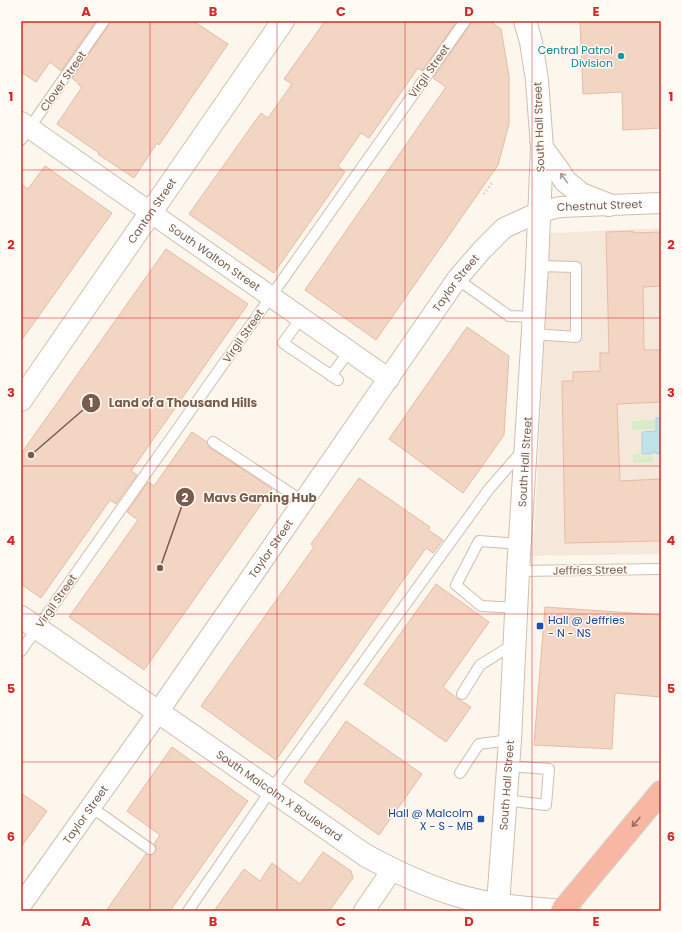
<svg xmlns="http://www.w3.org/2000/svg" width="682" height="932" font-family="Poppins,sans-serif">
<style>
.residential{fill:#f5e8da}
.green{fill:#d8ecc9}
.water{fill:#bfe3e8;stroke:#a5d3da}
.building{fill:#f3d5c3;stroke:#e6bba3}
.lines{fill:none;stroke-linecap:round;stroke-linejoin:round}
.service-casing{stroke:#d1beb0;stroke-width:12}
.minor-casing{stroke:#d1beb0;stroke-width:22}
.tertiary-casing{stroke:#d1beb0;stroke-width:24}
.secondary-casing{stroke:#d6c0b0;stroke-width:24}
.motorway-casing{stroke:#dad1cd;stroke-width:24}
.path{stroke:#d9b8a5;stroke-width:2.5;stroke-dasharray:1 3;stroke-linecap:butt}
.service{stroke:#fff;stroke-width:10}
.minor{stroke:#fff;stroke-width:20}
.tertiary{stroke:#fff;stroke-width:22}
.secondary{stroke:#fff;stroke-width:22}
.motorway{stroke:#f7b7a3;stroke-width:22}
.motorway-bridge-casing{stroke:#dad1cd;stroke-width:24;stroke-linecap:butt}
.motorway-bridge{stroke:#f7b7a3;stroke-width:22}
.oneway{stroke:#af9d94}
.oneway2{stroke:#936e5e}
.grid{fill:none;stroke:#d62828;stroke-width:1;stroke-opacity:0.55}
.culture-dot{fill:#0f9aa8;stroke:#fffaf3;stroke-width:1.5}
.transit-dot{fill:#1a4fb4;stroke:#fffaf3;stroke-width:1.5}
.labels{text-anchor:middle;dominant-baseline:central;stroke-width:3;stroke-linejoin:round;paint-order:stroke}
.culture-label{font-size:11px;fill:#0d838f;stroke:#fffaf3;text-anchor:end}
.street-label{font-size:11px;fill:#7a5c4d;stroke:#fffaf3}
.transit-label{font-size:11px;fill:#164399;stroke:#fffaf3;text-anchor:start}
.leader{fill:none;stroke:#7a5c4d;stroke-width:1.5}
.callout-dot{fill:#7a5c4d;stroke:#fffaf3;stroke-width:1.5}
.mark-label{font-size:12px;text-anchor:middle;font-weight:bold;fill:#fff}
.callout-label{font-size:12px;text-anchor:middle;font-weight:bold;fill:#7a5c4d;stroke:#fffaf3;stroke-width:3;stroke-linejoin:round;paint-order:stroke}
.neatline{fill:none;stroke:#d62828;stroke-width:1.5}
.grid-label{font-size:13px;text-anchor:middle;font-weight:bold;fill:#d62828}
</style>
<rect width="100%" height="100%" fill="#fdf6ec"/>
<path class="residential" d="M661,228V554L533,556L550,233Z"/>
<g class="green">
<path d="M655,420V429L632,430V421Z"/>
<path d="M633,454H640L641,457L653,456V462L633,463Z"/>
</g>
<path class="water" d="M656,418H661V453L656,454V452H653L652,454H642V432L656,431Z"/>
<g class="building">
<path d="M21,21H96L61,71L50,62L36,82L21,72Z"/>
<path d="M110,21H193L228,44L159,145L157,143L134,178L98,154L99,153L57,124L82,87L79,85V84L72,78L109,25Z"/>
<path d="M325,21H457L422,71L418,68L369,138L361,133L338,166L345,172L274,273L189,214L261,113L268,118L292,84L284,79Z"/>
<path d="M471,21H490L501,29L509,76V124L498,165L376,340L305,290L446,87L433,78L470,25Z"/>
<path d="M580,21H661V128L623,130L622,92L583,94Z"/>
<path d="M45,166L112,213L21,341V184L28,189Z"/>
<path d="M633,231V233L661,232V286L643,287L644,350H661V402L617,404L620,481L661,479V541L565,543L562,381H573V372L600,371V353H609L606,232Z"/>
<path d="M166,249L248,304L131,471L137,475L116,504L110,500L41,598L21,584V454Z"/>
<path d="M467,327L509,356L504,435L463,493L389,439Z"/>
<path d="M192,432L207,442L209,447L272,489L144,670L69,617L138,520L127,512L148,482L154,486Z"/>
<path d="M359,478L430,527L428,530L443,540L433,553L426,548L276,760L201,706L314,547L311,544Z"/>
<path d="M436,584L489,622L443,687L458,699L471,707L446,742L364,684Z"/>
<path d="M545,607L661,615V697L615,693L612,749L534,745Z"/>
<path d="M346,721L422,774L379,835L304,782Z"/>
<path d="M172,747L248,801L170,911H106L146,854L152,855L155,852L156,847L154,844L160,835L127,811Z"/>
<path d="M21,793L47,811L21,847Z"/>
<path d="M323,852L351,871L353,878L329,911H214L244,869L260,881L272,863L300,884Z"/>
</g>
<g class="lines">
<g class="service-casing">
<g id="service">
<path d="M21,140L104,21"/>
<path d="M457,279L509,316L534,317"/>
<path d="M301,318L283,343L338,380"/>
<path d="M533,334L576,337V267L537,266"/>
<path d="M331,376L349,351"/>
<path d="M213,442L304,502"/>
<path d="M518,571L661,569"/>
<path d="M517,608L481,606L456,585L479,541L520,544"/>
<path d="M21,651L465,21"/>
<path d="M462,694L480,665L514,644"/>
<path d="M460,773L479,744L510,740"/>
<path d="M505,800L546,805L549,769L508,766"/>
<path d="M91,807L150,849"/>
<path d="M188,911L271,790L489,489L523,450"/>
</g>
</g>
<g class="minor-casing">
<g id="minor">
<path id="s1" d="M21,122L389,379"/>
<path id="s2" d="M21,905L147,728L457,279L482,250L504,228L539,212L560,207L661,203"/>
<path d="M364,911L392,870"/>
</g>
</g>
<g class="tertiary-casing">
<g id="tertiary">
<path d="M542,148L559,171L565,181L574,188L581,194L609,205"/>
<path id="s3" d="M21,617L365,855C394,871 424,885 456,895C491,906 528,908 565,911"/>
<path id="s4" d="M498,904L510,740L518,571L537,266L542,148L537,80L531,42L525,21"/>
</g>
</g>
<g class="secondary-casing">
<g id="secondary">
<path id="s5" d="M21,400L283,21"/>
</g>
</g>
<g class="motorway-casing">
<path id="motorway" d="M567,911L572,899L661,792"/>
</g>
<path class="path" d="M484,194L492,183"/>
<use href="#service" class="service"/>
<use href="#minor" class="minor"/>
<use href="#tertiary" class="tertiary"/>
<use href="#secondary" class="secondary"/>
<use href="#motorway" class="motorway"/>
<g class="motorway-bridge-casing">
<path id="motorway-bridge" d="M562,911L572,899"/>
</g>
<use href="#motorway-bridge" class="motorway-bridge"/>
</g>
<defs><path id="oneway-shaft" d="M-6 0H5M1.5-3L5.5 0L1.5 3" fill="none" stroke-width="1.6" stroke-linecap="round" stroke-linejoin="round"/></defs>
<use class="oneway" href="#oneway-shaft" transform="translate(564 178) rotate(-126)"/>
<use class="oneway2" href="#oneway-shaft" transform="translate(636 822) rotate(130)"/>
<path class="grid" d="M150,21V911M277,21V911M405,21V911M532,21V911M21,170H661M21,318H661M21,466H661M21,614H661M21,762H661"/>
<circle class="culture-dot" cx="621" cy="56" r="4"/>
<g class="transit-dot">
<rect x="536" y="622" width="8" height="8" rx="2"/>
<rect x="477" y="815" width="8" height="8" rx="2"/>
</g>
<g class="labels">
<g class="culture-label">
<text x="613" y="50">Central Patrol<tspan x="613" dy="13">Division</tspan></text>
</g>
<g class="street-label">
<text transform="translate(429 71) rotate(-55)">Virgil Street</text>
<text transform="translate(63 81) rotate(-55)">Clover Street</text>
<text transform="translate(539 127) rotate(-92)">South Hall Street</text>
<text stroke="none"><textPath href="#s2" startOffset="932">Chestnut Street</textPath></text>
<text stroke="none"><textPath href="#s5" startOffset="230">Canton Street</textPath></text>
<text stroke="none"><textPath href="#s1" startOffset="236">South Walton Street</textPath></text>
<text stroke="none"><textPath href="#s2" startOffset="759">Taylor Street</textPath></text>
<text transform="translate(243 336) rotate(-55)">Virgil Street</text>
<text stroke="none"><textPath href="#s4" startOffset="443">South Hall Street</textPath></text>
<text stroke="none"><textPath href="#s2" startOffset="435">Taylor Street</textPath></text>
<text transform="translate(590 570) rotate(-1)">Jeffries Street</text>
<text transform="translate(56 601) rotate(-55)">Virgil Street</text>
<text stroke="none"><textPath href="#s4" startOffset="119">South Hall Street</textPath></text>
<text stroke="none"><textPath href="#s3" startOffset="314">South Malcolm X Boulevard</textPath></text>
<text stroke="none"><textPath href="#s2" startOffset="111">Taylor Street</textPath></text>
</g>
<g class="transit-label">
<text x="548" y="620">Hall @ Jeffries<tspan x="548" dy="13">- N - NS</tspan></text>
<text x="473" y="813" text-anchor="end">Hall @ Malcolm<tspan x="473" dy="13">X - S - MB</tspan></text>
</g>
</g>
<path class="leader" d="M31 455L91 403M160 568L185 497"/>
<g class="callout-dot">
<circle cx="31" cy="455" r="4"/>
<circle cx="160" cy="568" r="4"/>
<circle cx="91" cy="403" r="10"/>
<circle cx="185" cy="497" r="10"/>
</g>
<g class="mark-label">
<text x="91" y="407">1</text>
<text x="185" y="502">2</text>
</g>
<g class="callout-label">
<text x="183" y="407">Land of a Thousand Hills</text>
<text x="260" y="502">Mavs Gaming Hub</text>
</g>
<rect width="682" height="932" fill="none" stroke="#fffaf3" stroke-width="44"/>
<rect x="22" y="22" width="638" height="888" class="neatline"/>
<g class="grid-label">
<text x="86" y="16">A</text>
<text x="213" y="16">B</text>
<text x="341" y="16">C</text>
<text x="469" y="16">D</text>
<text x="596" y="16">E</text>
<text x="11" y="101">1</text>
<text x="671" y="101">1</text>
<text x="11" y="249">2</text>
<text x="671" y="249">2</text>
<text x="11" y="397">3</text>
<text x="671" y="397">3</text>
<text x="11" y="545">4</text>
<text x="671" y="545">4</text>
<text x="11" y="693">5</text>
<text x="671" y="693">5</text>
<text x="11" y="841">6</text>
<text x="671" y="841">6</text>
<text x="86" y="926">A</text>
<text x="213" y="926">B</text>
<text x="341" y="926">C</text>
<text x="469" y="926">D</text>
<text x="596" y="926">E</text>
</g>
</svg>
